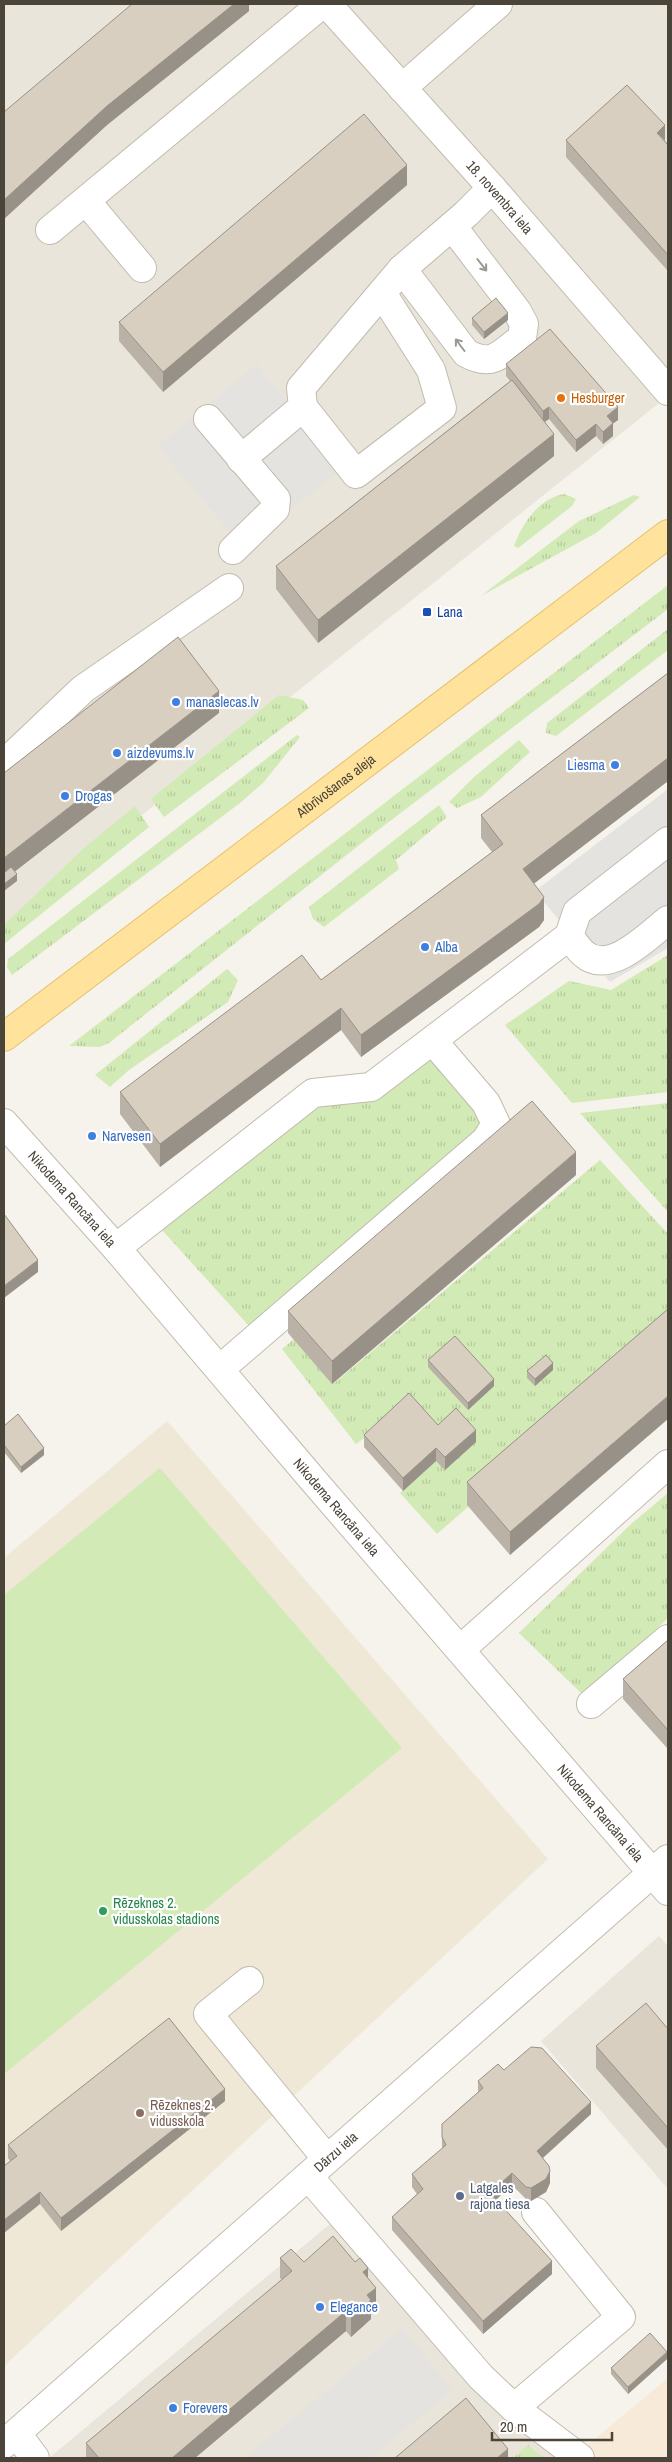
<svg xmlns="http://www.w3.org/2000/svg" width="672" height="2462" font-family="'Archivo Narrow',sans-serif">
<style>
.residential{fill:#eae5da}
.commercial{fill:#f7ead8}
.education{fill:#efe8d6}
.grass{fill:url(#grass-tufts)}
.pitch{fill:#d2eab5}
.parking{fill:#e5e3e0}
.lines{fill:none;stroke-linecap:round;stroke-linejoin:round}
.minor-casing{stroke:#c2bbae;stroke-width:30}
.major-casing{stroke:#e6c16a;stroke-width:30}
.minor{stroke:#fff;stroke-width:28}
.major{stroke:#ffe39c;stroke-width:28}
.wall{fill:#bab2a6}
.shaded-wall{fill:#979187}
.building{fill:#d8cfc1;stroke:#979187}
.oneway{stroke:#9c9892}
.food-dot{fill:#e8710a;stroke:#fff;stroke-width:2}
.transit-dot{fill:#1a4fb4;stroke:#fff;stroke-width:2}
.shop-dot{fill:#3f7fe0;stroke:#fff;stroke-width:2}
.leisure-dot{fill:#2e9e5b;stroke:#fff;stroke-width:2}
.education-dot{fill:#8d6e63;stroke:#fff;stroke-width:2}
.service-dot{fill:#5c6f8a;stroke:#fff;stroke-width:2}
.labels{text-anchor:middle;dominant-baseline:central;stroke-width:4.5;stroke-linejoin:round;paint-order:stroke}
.street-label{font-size:14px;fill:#4b4439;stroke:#fff}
.food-label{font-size:14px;fill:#c56008;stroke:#fff;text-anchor:start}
.transit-label{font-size:14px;fill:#164399;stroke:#fff;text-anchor:start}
.shop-label{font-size:14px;fill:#366cbe;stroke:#fff;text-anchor:start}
.leisure-label{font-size:14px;fill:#27864d;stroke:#fff;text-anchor:start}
.education-label{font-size:14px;fill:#785e54;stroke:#fff;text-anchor:start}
.service-label{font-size:14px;fill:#4e5e75;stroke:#fff;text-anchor:start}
</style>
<defs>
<pattern id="grass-tufts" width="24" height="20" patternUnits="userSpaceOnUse" patternTransform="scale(1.25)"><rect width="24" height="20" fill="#d2eab5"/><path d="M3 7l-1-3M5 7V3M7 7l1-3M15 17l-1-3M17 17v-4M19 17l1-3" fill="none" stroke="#b6ca9c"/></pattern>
</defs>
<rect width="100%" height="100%" fill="#f6f3ec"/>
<g class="residential">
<path d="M4,4H668V396L4,925Z"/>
<path d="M659,1936L668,1946V2189L541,2041Z"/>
<path d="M343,2213L561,2458H49Z"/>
</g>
<path class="commercial" d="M668,2378V2458H572Z"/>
<path class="education" d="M167,1421L548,1859L4,2366V1558Z"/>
<g class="grass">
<path d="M565,494L576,499L572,506L518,548L514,546C523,522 539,498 565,494Z"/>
<path d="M634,495L640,497L596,533L481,596L579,521Z"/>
<path d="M668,585V609L377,831L109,1043L100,1047L69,1046Z"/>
<path d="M668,629V650L556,736L546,733L547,723Z"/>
<path d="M279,695L303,700L309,708L164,817L151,799Z"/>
<path d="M297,735L300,737L263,783L240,803L12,975L7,967L8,959Z"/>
<path d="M519,740L530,752L481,797L457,808L449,802L474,777Z"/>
<path d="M439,805L447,817L396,860L399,869L324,927L313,919L309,907Z"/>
<path d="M135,806L149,827L4,944V925L84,848Z"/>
<path d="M668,955V1092L572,1103L505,1025L569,981L611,990Z"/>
<path d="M227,969L238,980L228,1002L129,1070L110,1087L95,1075Z"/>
<path d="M433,1041L496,1124L258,1336L152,1219L313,1093L371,1087Z"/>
<path d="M668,1103V1212L580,1113Z"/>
<path d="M600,1160L668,1234V1332L437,1534L400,1493L436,1461L445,1469L475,1442L438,1437L409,1406L356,1444L282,1349L294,1339L333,1384Z"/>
<path d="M668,1493V1618L585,1697L519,1633L631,1524Z"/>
<path d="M528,2445L544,2458H513Z"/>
</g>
<path class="pitch" d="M160,1468L402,1748L4,2074V1595Z"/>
<g class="parking">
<path d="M257,364L341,469L244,549L157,446Z"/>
<path d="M668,789V948L610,982L535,891Z"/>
<path d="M402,2328L453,2390L371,2458H245Z"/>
</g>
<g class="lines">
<g class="minor-casing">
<g id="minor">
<path id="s1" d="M327,4L492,188L668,391"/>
<path d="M402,88L498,4"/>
<path d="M86,201L142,268"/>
<path d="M50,230L322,4"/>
<path d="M402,269L466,353C493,368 500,354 522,338L524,324L517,311L452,226"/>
<path d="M303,407L356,474L442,408L431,370L382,293"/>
<path d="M208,419L276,499L275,509L233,550"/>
<path d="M241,459L303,407L301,388L402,269L466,214L492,188"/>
<path d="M4,764L83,689L229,588"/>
<path d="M569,936C574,942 578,949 584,954C610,976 649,935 668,920"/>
<path id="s2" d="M4,1123L116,1248L313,1480L668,1891"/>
<path d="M116,1248L313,1093L371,1087L569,936L577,912L668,841"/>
<path d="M220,1369L486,1140L496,1124L486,1103L433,1041"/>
<path d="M461,1649L668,1464"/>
<path d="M591,1704L668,1639"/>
<path d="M249,1981L208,2014L327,2159"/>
<path d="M308,2176L481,2377L514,2408L580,2458"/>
<path d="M514,2408L621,2317L536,2212"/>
<path d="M17,2434L35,2458"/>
<path id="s3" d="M4,2444L668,1859"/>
</g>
</g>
<g class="major-casing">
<g id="major">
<path id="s4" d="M4,1037L668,534"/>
</g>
</g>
<use href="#minor" class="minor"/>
<use href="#major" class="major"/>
</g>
<g class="wall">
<path d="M249,4V11L107,125L5,218L4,217V112Z"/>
<path d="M566,140L665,141L668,145V271L566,157Z"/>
<path d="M407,185L163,392L119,341V322Z"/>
<path d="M472,318L508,320L484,339L472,325Z"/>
<path d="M506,364L618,420L613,423V436L603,444L596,436L576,452L549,419L545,422L554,456L318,643L276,589V566L510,381L506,376Z"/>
<path d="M668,673V781L534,883L544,920L539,927L361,1057L341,1030L160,1167L120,1114V1092L321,980L492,852L481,838V815Z"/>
<path d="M576,1175L332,1384L288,1333V1311Z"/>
<path d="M668,1309L510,1555L467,1505V1482Z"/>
<path d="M428,1360L494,1386L468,1410L428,1367Z"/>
<path d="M553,1370L535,1386L527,1378V1371Z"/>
<path d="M438,1425L476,1442L445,1470L436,1461L403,1491L364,1447V1435Z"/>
<path d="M4,1426L44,1455L21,1473L4,1452Z"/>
<path d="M668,1640V1747L667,1748L623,1699V1679Z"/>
<path d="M668,2029V2150L596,2068V2046Z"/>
<path d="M504,2070L591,2114L543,2158L550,2183L546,2192L531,2201L526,2199L512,2185L496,2200L552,2274L483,2334L392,2230V2217L417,2194L412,2187V2174L442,2149V2124L478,2092V2081Z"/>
<path d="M225,2101L61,2231L40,2204L8,2158V2145Z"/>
<path d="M280,2258L304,2262L368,2278L376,2307L371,2311V2319L351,2337L346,2331L195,2458H86V2443L282,2280L280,2278Z"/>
<path d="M667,2359L628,2394L611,2374V2368Z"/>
</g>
<g class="shaded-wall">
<path d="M234,4H249V11L107,125L5,218V199L107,106Z"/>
<path d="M665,125V141L657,133Z"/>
<path d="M407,165V185L163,392V372Z"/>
<path d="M508,313V320L484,339V332Z"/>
<path d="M549,407V419L543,423V411Z"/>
<path d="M618,407V420L607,428V416Z"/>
<path d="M613,423V436L603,444V432Z"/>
<path d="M596,424V436L576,452V440Z"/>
<path d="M554,434V456L318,643V620Z"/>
<path d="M219,691V713L4,880V858Z"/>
<path d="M668,758V781L523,892V869Z"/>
<path d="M17,874V881L4,891V884Z"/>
<path d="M544,897V920L539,927L361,1057V1035Z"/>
<path d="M341,1008V1030L160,1167V1144Z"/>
<path d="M576,1152V1175L332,1384V1361Z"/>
<path d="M38,1260V1272L4,1298V1286Z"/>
<path d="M553,1363V1370L535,1386V1379Z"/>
<path d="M494,1379V1386L468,1410V1403Z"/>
<path d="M668,1396V1419L510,1555V1532Z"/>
<path d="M476,1430V1442L445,1470V1457Z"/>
<path d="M44,1448V1455L21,1473V1467Z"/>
<path d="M436,1448V1461L403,1491V1478Z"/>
<path d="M668,1727V1747L667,1748V1729Z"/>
<path d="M225,2089V2101L61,2231V2218Z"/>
<path d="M591,2102V2114L537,2163V2151Z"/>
<path d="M550,2171V2183L546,2192L531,2201V2188Z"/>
<path d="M512,2173V2185L490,2205V2193Z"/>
<path d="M40,2192V2204L4,2233V2220Z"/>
<path d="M552,2261V2274L483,2334V2321Z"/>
<path d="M368,2268V2288L363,2272Z"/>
<path d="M376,2288V2307L371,2311V2319L351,2337V2317L367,2295Z"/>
<path d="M346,2311V2331L195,2458H172Z"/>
<path d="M667,2352V2359L628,2394V2387Z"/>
<path d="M508,2449V2458H497Z"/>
</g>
<g class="building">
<path d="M132,4H234L107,106L5,199L4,197V112Z"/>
<path d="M627,85L665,125L657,133L668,145V255L566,140Z"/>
<path d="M364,114L407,165L163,372L119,322Z"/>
<path d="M496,298L508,313L484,332L472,318Z"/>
<path d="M550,329L618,407L607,416L613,423L603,432L596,424L576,440L549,407L543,411L506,364Z"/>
<path d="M512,380L554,434L318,620L276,566Z"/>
<path d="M178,637L219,691L4,858V773Z"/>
<path d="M668,673V758L523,869L544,897L539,904L361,1035L341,1008L160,1144L120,1092L302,955L321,980L503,844L481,815Z"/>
<path d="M11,867L17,874L4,884V873Z"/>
<path d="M532,1101L576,1152L332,1361L288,1311Z"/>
<path d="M4,1214L38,1260L4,1286Z"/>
<path d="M668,1309V1396L510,1532L467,1482Z"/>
<path d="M455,1336L494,1379L468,1403L428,1360Z"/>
<path d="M546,1355L553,1363L535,1379L527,1371Z"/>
<path d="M409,1393L438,1425L456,1408L476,1430L445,1457L436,1448L403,1478L364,1435Z"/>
<path d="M18,1414L44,1448L21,1467L4,1445V1426Z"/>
<path d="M668,1640V1727L667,1729L623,1679Z"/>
<path d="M646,2003L668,2029V2128L596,2046Z"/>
<path d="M169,2018L225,2089L61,2218L40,2192L4,2220V2166L17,2156L8,2145Z"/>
<path d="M531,2047L542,2048L591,2102L537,2151L549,2166L550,2171L546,2179L531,2188L526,2187L512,2173L490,2193L552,2261L483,2321L392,2217L423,2189L412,2174L446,2145L442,2137V2124L483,2088L478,2081L498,2064L504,2070Z"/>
<path d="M333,2236L355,2262L360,2258L368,2268L363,2272L376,2288L367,2295L371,2300L351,2317L346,2311L172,2458H99L86,2443L292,2271L280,2258L291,2249L304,2262Z"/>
<path d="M650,2333L667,2352L628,2387L611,2368Z"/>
<path d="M466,2398L508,2449L497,2458H395Z"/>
</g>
<defs><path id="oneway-shaft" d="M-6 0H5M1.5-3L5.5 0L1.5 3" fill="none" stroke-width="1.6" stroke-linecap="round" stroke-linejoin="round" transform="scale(1.25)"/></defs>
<g class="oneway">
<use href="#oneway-shaft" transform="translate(482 265) rotate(52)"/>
<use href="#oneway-shaft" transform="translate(460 345) rotate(-127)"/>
</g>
<circle class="food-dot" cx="561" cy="398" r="5"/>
<rect class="transit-dot" x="422" y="607" width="10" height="10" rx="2.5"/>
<g class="shop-dot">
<circle cx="176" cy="702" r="5"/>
<circle cx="117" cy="753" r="5"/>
<circle cx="615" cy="765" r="5"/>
<circle cx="65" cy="796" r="5"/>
<circle cx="425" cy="947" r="5"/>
<circle cx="92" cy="1136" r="5"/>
<circle cx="320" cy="2307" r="5"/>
<circle cx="173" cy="2408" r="5"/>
</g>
<circle class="leisure-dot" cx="103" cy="1911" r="5"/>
<circle class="education-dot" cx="140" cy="2113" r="5"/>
<circle class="service-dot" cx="460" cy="2196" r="5"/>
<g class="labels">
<g class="street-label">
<text stroke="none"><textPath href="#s1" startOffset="259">18. novembra iela</textPath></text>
<text stroke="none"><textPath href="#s4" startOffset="416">Atbrīvošanas aleja</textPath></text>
<text stroke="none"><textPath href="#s2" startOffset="102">Nikodema Rancāna iela</textPath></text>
<text stroke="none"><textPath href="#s2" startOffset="508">Nikodema Rancāna iela</textPath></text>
<text stroke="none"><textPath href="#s2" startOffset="912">Nikodema Rancāna iela</textPath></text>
<text stroke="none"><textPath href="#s3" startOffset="442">Dārzu iela</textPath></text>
</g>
<g class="food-label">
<text x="571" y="398">Hesburger</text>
</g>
<g class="transit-label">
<text x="437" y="612">Lana</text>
</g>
<g class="shop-label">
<text x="186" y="702">manaslecas.lv</text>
<text x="127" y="753">aizdevums.lv</text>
<text x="605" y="765" text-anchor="end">Liesma</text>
<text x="75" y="796">Drogas</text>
<text x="435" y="947">Alba</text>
<text x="102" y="1136">Narvesen</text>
<text x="330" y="2307">Elegance</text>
<text x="183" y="2408">Forevers</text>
</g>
<g class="leisure-label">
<text x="113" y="1903">Rēzeknes 2.<tspan x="113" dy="16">vidusskolas stadions</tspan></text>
</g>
<g class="education-label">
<text x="150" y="2105">Rēzeknes 2.<tspan x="150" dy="16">vidusskola</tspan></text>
</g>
<g class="service-label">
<text x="470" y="2188">Latgales<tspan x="470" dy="16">rajona tiesa</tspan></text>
</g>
</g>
<rect width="672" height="2462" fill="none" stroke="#4b4439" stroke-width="10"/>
<path d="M492 2432v8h120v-8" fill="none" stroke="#4b4439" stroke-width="2.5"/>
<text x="500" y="2432" font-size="15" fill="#4b4439" stroke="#ffffff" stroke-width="4" paint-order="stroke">20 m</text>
</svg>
